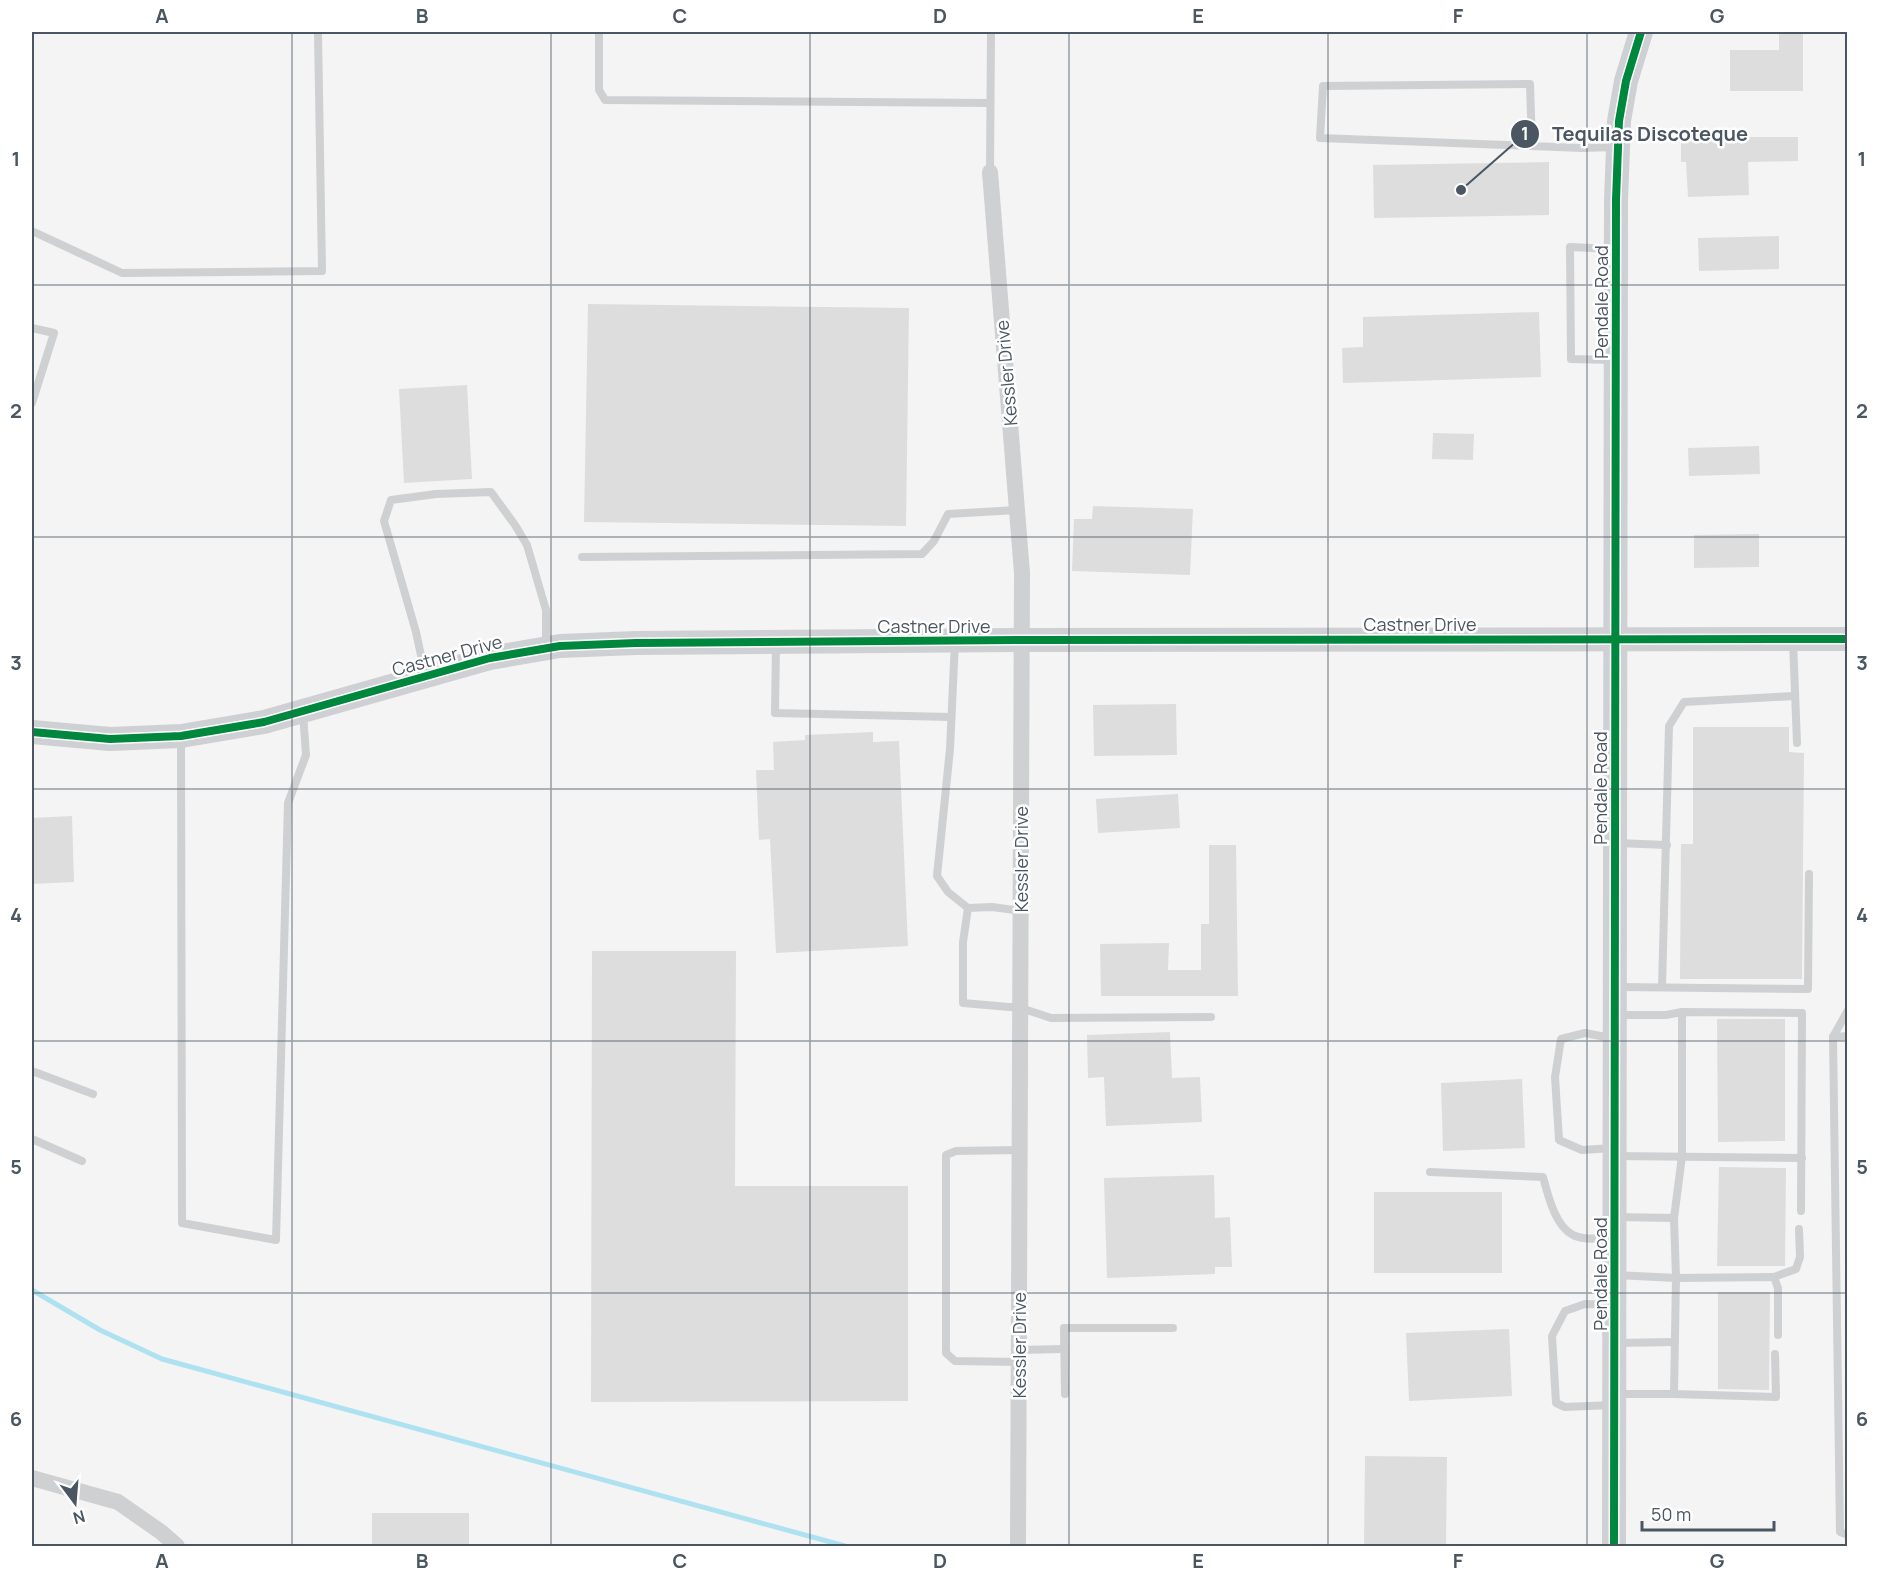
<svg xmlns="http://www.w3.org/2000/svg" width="1879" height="1578" font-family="Manrope,sans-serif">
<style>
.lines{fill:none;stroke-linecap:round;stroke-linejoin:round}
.stream{stroke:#aee2f0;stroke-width:5}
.building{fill:#ddddde}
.lane{stroke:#ced0d2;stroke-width:8}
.street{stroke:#ced0d2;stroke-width:16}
.secondary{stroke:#ced0d4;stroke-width:24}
.cycleway-casing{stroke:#fff;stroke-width:11}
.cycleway{stroke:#00873e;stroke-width:8}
.grid{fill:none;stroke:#4a5661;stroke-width:1.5;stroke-opacity:0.55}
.labels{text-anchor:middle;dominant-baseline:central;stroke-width:5;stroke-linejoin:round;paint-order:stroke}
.street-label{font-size:18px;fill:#4a5661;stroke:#fff}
.leader{fill:none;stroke:#4a5661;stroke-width:2}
.callout-dot{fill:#4a5661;stroke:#fff;stroke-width:2}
.mark-label{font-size:18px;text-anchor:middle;font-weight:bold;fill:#fff}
.callout-label{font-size:20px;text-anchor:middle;font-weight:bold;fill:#4a5661;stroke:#fff;stroke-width:5;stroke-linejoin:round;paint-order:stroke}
.neatline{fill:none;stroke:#4a5661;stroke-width:2}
.grid-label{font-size:20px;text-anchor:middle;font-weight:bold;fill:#4a5661}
</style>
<rect width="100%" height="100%" fill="#f4f4f4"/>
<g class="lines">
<path class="stream" d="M32,1290L100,1330L162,1359L845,1546"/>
</g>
<g class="building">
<path d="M1779,32H1803V91H1730V50H1779Z"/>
<path d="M1681,137H1798V161L1748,162L1749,195L1688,197L1686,162H1681Z"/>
<path d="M1549,162V215L1374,218L1373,165Z"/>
<path d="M1779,236V269L1699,271L1698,238Z"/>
<path d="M588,304L909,308L906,526L584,522Z"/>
<path d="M1539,312L1541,377L1343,383L1342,348L1363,347V317Z"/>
<path d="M467,385L472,479L404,483L399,389Z"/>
<path d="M1433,433L1474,434L1473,460L1432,459Z"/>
<path d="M1759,446L1760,474L1689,476L1688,448Z"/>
<path d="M1093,506L1193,509L1190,575L1072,571L1074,519H1092Z"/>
<path d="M1759,534V567L1694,568V535Z"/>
<path d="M1176,704L1177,755L1094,756L1093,705Z"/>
<path d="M1693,727H1789V752L1804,753L1802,979H1680L1681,844H1693Z"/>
<path d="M873,732V742L899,741L908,946L776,953L770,839L759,840L756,770H774L773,742L805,740V735Z"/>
<path d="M1178,794L1180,828L1098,833L1096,799Z"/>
<path d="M72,816L74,882L32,884V818Z"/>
<path d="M1209,845H1236L1238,996H1101L1100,944L1169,943L1168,970H1201V924H1209Z"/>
<path d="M592,951H736L735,1186H908V1401L591,1402Z"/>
<path d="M1717,1019H1785V1141L1718,1142Z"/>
<path d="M1170,1032L1172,1078L1200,1077L1202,1122L1106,1126L1104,1077L1088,1078L1087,1035Z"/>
<path d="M1522,1079L1525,1148L1443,1151L1441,1083Z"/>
<path d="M1719,1167L1786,1168L1785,1266H1717Z"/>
<path d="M1214,1175L1215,1218L1230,1217L1232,1267H1215V1274L1107,1278L1104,1178Z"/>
<rect x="1374" y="1192" width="128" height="81"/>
<path d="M1718,1292H1770L1769,1390L1718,1389Z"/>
<path d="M1509,1329L1512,1396L1409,1401L1406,1333Z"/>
<path d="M1365,1456L1447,1457L1446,1546H1364Z"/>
<rect x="372" y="1513" width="97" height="33"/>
</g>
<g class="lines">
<g class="lane">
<path d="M599,32V90L605,100L990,103"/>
<path d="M1532,146L1530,84L1323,86L1320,138L1582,148L1615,147"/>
<path d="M990,172L991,32"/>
<path d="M32,231L122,273L322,271L318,32"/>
<path d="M1613,249L1570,247L1571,359L1613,360"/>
<path d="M32,328L54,333L32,403"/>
<path d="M582,557L922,554L934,541L948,514L1017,510"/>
<path d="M955,641L950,749L937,876L948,892L968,908"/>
<path d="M1793,641L1797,743"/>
<path d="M776,644L775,713L951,717"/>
<path d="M425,674L416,632L384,521L391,500L436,494L491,492L515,525L527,545L546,610V647"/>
<path d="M181,738L182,1223L276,1240L288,803L306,755L303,713"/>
<path d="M1617,843L1667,845"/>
<path d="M1021,911L992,907L968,908L963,942V1003L1021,1008L1051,1018L1211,1017"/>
<path d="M1618,987L1808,989L1809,874"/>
<path d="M1662,987L1669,726L1684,702L1794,696"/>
<path d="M1682,1012V1156L1674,1218L1676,1278L1774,1277L1778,1288V1335"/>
<path d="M1617,1015H1666L1682,1012L1802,1013L1801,1211"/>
<path d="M1848,1036L1833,1037L1840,1532L1848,1535"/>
<path d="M1833,1037L1848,1010"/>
<path d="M1611,1038L1585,1033L1561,1039L1555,1077L1559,1140L1582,1150L1613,1148"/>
<path d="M32,1071L93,1094"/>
<path d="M32,1139L82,1161"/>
<path d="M1616,1156L1802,1158"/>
<path d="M1430,1172L1543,1177C1548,1195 1555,1226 1573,1235C1584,1241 1600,1238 1611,1238"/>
<path d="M1617,1217L1674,1218"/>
<path d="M1616,1275L1676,1278L1674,1394L1776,1397L1775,1354"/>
<path d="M1774,1277L1796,1269L1800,1257L1799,1229"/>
<path d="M1611,1305L1585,1304L1565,1311L1552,1336L1556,1403L1565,1407L1612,1405"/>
<path d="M1618,1343L1674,1342"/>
<path d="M1019,1350L1064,1349"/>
<path d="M1019,1362L955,1361L946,1353V1155L956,1151L1020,1150"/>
<path d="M1065,1394L1064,1328H1173"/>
<path d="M1617,1394H1674"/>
</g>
<g class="street">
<path d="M990,172L1022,573L1018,1546"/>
<path d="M32,1478L118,1502L161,1532L177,1546"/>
</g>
<g class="secondary">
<path d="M32,732L110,739L181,736L264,722L490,658L560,646L636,643L1022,640L1848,639"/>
<path d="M1614,1546L1616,200L1619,121L1626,81L1641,32"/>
</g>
<g class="cycleway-casing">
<g id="cycleway">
<path d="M32,732L110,739L181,736L264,722L490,658L560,646L636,643L1022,640L1848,639"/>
<path d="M1614,1546L1616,200L1619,121L1626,81L1641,32"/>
</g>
</g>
<use href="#cycleway" class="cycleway"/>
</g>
<path class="grid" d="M292,32V1546M551,32V1546M810,32V1546M1069,32V1546M1328,32V1546M1587,32V1546M32,285H1848M32,537H1848M32,789H1848M32,1041H1848M32,1293H1848"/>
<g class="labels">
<g class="street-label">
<text transform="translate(1601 302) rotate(-90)">Pendale Road</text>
<text transform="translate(1006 373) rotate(-95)">Kessler Drive</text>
<text x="1420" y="624">Castner Drive</text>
<text x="934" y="626">Castner Drive</text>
<text transform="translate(447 655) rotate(-15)">Castner Drive</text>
<text transform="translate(1600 788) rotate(-90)">Pendale Road</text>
<text transform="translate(1021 859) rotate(-90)">Kessler Drive</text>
<text transform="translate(1600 1274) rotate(-90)">Pendale Road</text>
<text transform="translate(1019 1345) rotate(-90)">Kessler Drive</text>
</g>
</g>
<path class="leader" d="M1461 190L1525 134"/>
<g class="callout-dot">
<circle cx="1461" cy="190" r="6"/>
<circle cx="1525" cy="134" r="15"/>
</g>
<g class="mark-label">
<text x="1525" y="140">1</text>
</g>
<g class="callout-label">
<text x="1650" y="141">Tequilas Discoteque</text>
</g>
<rect width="1879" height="1578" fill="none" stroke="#ffffff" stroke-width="66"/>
<g transform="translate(75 1503) rotate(164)" stroke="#ffffff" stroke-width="4.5" paint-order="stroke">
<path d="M0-4.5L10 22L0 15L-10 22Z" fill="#4a5661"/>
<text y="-9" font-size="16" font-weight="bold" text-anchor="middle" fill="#4a5661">N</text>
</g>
<path d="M1642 1521v9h132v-9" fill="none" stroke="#4a5661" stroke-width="3"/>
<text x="1651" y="1521" font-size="18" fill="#4a5661" stroke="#ffffff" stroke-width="4.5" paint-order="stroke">50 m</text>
<rect x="33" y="33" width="1813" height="1512" class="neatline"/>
<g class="grid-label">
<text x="162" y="23">A</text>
<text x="422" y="23">B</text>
<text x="680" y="23">C</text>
<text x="940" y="23">D</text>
<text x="1198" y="23">E</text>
<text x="1458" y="23">F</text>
<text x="1717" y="23">G</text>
<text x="16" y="166">1</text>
<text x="1862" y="166">1</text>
<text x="16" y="418">2</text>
<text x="1862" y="418">2</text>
<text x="16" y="670">3</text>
<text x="1862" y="670">3</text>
<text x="16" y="922">4</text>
<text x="1862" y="922">4</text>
<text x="16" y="1174">5</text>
<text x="1862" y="1174">5</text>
<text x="16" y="1426">6</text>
<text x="1862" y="1426">6</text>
<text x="162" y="1568">A</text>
<text x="422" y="1568">B</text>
<text x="680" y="1568">C</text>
<text x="940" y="1568">D</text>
<text x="1198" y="1568">E</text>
<text x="1458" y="1568">F</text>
<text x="1717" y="1568">G</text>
</g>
</svg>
